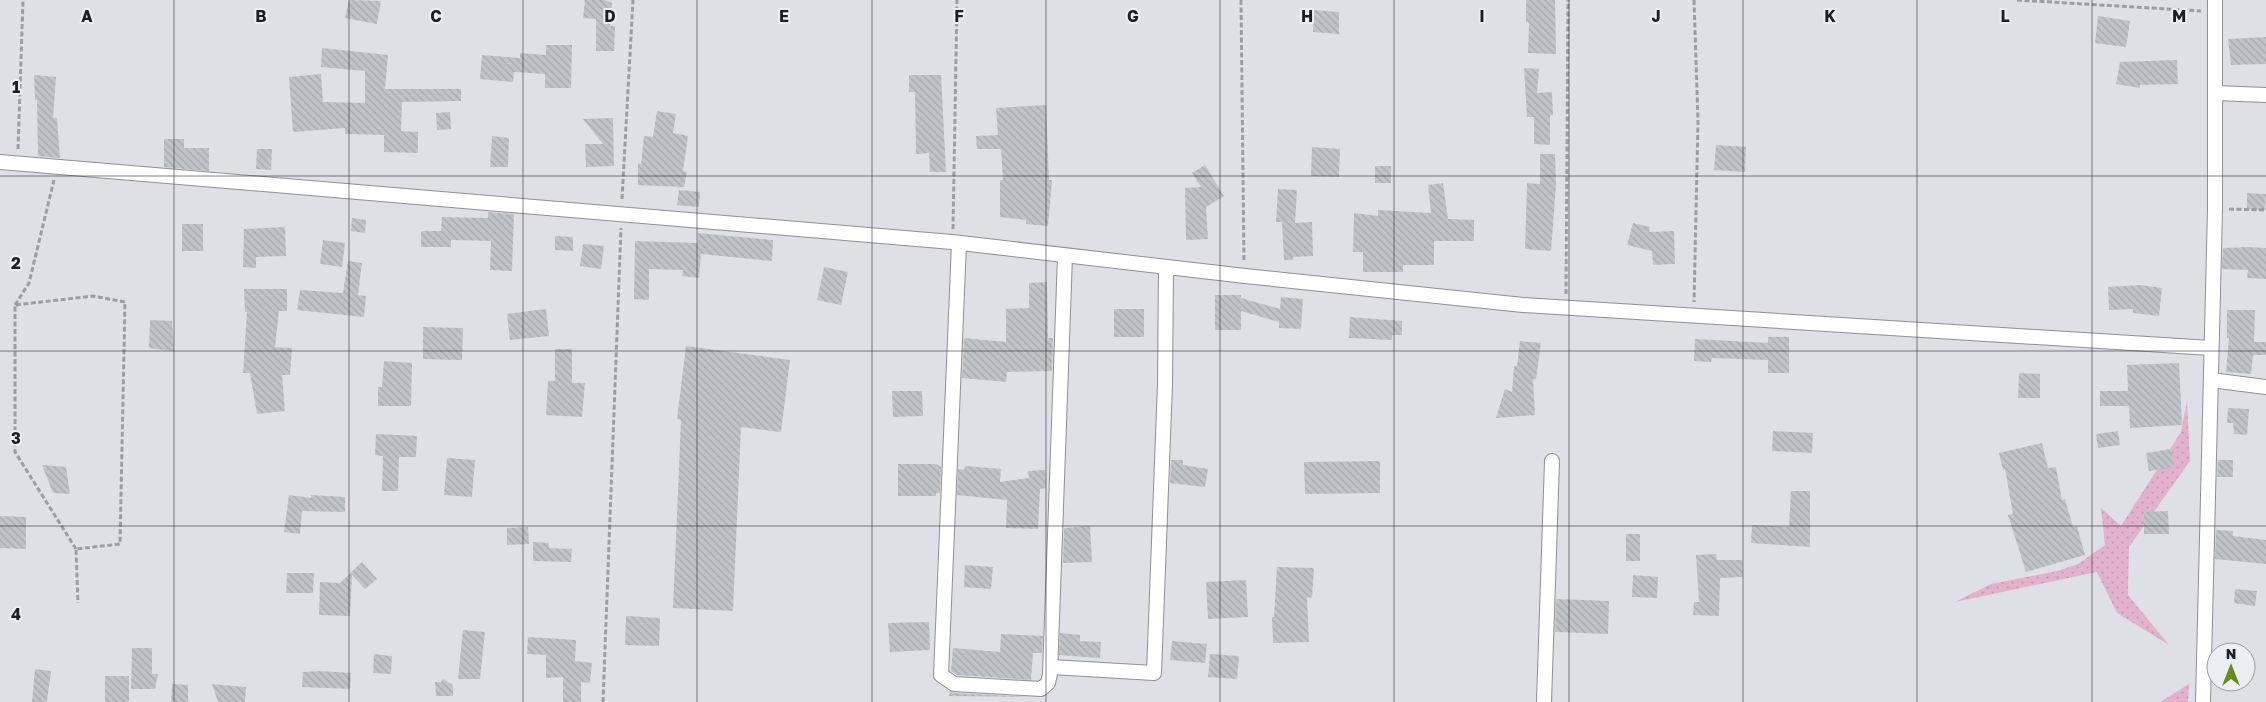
<svg xmlns="http://www.w3.org/2000/svg" width="2266" height="702" font-family="'Golos Text',sans-serif">
<style>
.grass{fill:url(#grass-dots)}
.building{fill:url(#building-back-hatch)}
.lines{fill:none;stroke-linecap:round;stroke-linejoin:round}
.street-casing{stroke:#8f8f95;stroke-width:16}
.path{stroke:#9c9da2;stroke-width:3;stroke-dasharray:5 2.5;stroke-linecap:butt}
.street{stroke:#fff;stroke-width:14}
.grid{fill:none;stroke:#1e1e20;stroke-width:1;stroke-opacity:0.55}
.grid-label{font-size:16px;text-anchor:middle;font-weight:bold;fill:#1e1e20;stroke:#ededf4;stroke-width:4;stroke-linejoin:round;paint-order:stroke}
</style>
<defs>
<pattern id="grass-dots" width="8" height="8" patternUnits="userSpaceOnUse" patternTransform="scale(1.25)"><rect width="8" height="8" fill="#e2b2cd"/><path d="M2 2h.1M6 6h.1" fill="none" stroke="#c199b0" stroke-width="1.8" stroke-linecap="round"/></pattern>
<pattern id="building-back-hatch" width="6" height="6" patternUnits="userSpaceOnUse" patternTransform="scale(1.25)"><rect width="6" height="6" fill="#c0c4c9"/><path d="M-1 5l2 2M0 0l6 6M5-1l2 2" fill="none" stroke="#a5a8ac"/></pattern>
</defs>
<rect width="100%" height="100%" fill="#dfe0e6"/>
<g class="grass">
<path d="M2187,401L2190,461L2129,547L2128,595L2169,645L2117,613L2097,572L1955,602L1991,584L2057,571L2078,564L2105,545L2101,508L2121,526L2181,432Z"/>
<path d="M2189,684L2188,702H2160Z"/>
</g>
<g class="building">
<path d="M349,0L381,1L377,24L345,18Z"/>
<path d="M585,0H605L612,3L610,26H615L614,51H596V19L583,18Z"/>
<path d="M1526,0H1555L1556,54L1528,53L1529,22H1526Z"/>
<path d="M1314,10L1339,12V34L1313,32Z"/>
<path d="M2098,16L2130,21L2126,47L2095,43Z"/>
<path d="M2266,37V64L2231,65L2228,39Z"/>
<path d="M546,45H572L571,88H545V74L514,72L513,82L480,79L482,55L520,58V53L546,55Z"/>
<path d="M322,48L388,55L385,89H461V101L402,102L401,131L418,132V153L384,152V135L345,134V128L293,132L289,77L321,74L323,102L365,103V71L321,67Z"/>
<path d="M2177,60L2178,84L2140,85V88L2116,84L2120,62Z"/>
<path d="M1524,68L1539,69L1537,93L1552,92L1553,115L1550,116V145L1534,144V117H1527Z"/>
<path d="M34,75L56,77L53,118H57L60,158L38,156L37,100H35Z"/>
<path d="M909,75H941L946,172H930L929,153L916,154L915,92H909Z"/>
<path d="M1046,105L1049,180H1052L1048,226L1026,224V220L1000,217V180H1003L1001,149H977L976,136L998,135L996,108Z"/>
<path d="M657,111L676,114L673,133L688,136L683,171L687,172L684,187L638,185V163L641,164L644,136L653,137Z"/>
<path d="M450,112L451,129L437,130L436,113Z"/>
<path d="M613,118L614,166L586,167L585,144H603L583,119Z"/>
<path d="M492,136L509,138L508,167H490Z"/>
<path d="M164,139H184V148H209V171L164,167Z"/>
<path d="M1716,145L1746,147L1745,172L1714,170Z"/>
<path d="M1312,147L1340,149L1339,177L1311,176Z"/>
<path d="M257,149H272L271,170L256,169Z"/>
<path d="M1540,154H1555L1556,185L1551,251L1525,249L1527,183L1540,184Z"/>
<path d="M1205,165L1224,196L1206,207L1208,239L1186,240L1185,188L1201,187L1192,173Z"/>
<rect x="1375" y="166" width="16" height="17"/>
<path d="M1443,183L1448,219L1474,220V241H1434V265H1403V272H1363V252H1353L1354,213L1378,216V210L1431,213L1428,185Z"/>
<path d="M1278,189L1297,190L1295,223L1312,222L1313,256L1293,257V260H1284L1282,222H1276Z"/>
<path d="M679,190L700,192L699,207L677,205Z"/>
<path d="M2247,193L2266,194L2265,210L2247,209Z"/>
<path d="M488,212L514,214L512,271L490,270L491,241L451,240V247H421V231H441L442,217L488,218Z"/>
<path d="M352,218L366,220L365,233L351,231Z"/>
<path d="M1633,223L1650,227L1649,232L1674,231L1675,264L1653,265L1652,251L1627,245Z"/>
<rect x="182" y="224" width="21" height="27"/>
<path d="M285,227L286,256L256,257V268L243,267L244,229Z"/>
<path d="M698,233L773,240L772,261L701,254L699,278L682,276L683,270L649,269V300L634,299L635,241L698,243Z"/>
<path d="M555,236L573,237V251L555,250Z"/>
<path d="M323,240L345,243L342,267L320,264Z"/>
<path d="M583,244L604,246L601,269L580,266Z"/>
<path d="M2248,247L2266,248V279L2247,278L2248,270L2222,269L2223,248Z"/>
<path d="M348,261L362,263L358,295L366,296L364,317L297,310L300,290L343,293Z"/>
<path d="M824,267L848,272L841,305L817,300Z"/>
<path d="M1047,282L1048,338H1053L1052,371L1007,372L1006,382L962,378L964,338L1006,342V309L1029,308V283Z"/>
<path d="M2140,285L2162,288L2159,316L2133,313V309L2109,310L2108,287Z"/>
<path d="M244,289H287V311H279L275,347L292,348L290,375H282L285,411L257,414L250,373H243L247,312H245Z"/>
<path d="M1215,295H1241V298L1280,309L1281,297L1303,299L1301,329L1279,328V322L1241,311V330H1215Z"/>
<path d="M546,309L549,336L510,340L507,314Z"/>
<rect x="1114" y="309" width="30" height="28"/>
<path d="M2227,310H2255L2254,342H2266V355H2253L2251,374L2226,372L2229,338H2227Z"/>
<path d="M1350,317L1402,321V335H1392V340L1349,338Z"/>
<path d="M150,320L172,321L174,351L149,348Z"/>
<path d="M423,327L463,328L462,360L423,359Z"/>
<path d="M1768,337H1789V373H1768V360L1712,358L1711,362L1694,361L1695,339L1768,343Z"/>
<path d="M1520,341L1541,343L1536,379H1533L1535,415L1496,418L1505,389L1512,392L1514,366H1517Z"/>
<path d="M686,346L790,360L781,432L741,427L733,611L673,608L681,420L677,419Z"/>
<path d="M555,349H572V383H585L582,417L546,415L548,381H555Z"/>
<path d="M384,361L412,363L411,406H378V387H382Z"/>
<path d="M2179,363L2182,425L2130,428L2129,406H2100V391H2128L2127,365Z"/>
<path d="M2019,373L2040,374V398H2018Z"/>
<path d="M892,391H922L923,416L893,417Z"/>
<path d="M2228,408L2249,409L2247,435L2234,434L2233,423H2227Z"/>
<path d="M1773,431L1813,433L1812,453L1772,451Z"/>
<path d="M2118,431L2120,445L2098,448L2096,434Z"/>
<path d="M376,434L417,436L416,457H399L398,491H382L383,456L375,455Z"/>
<path d="M2042,443L2048,468L2056,467L2062,500L2065,499L2073,527L2077,526L2085,555L2026,572L2008,515L2013,514L2005,469L2003,470L1999,453Z"/>
<path d="M2171,449L2174,467L2149,471L2146,453Z"/>
<path d="M447,458L475,460L472,497L444,495Z"/>
<path d="M1171,460H1183V465L1208,469L1205,487L1170,483Z"/>
<path d="M2218,460H2233V477H2217Z"/>
<path d="M1380,461V493L1305,494L1304,462Z"/>
<path d="M898,464H936L941,467L940,493H936V496H898Z"/>
<path d="M42,465L66,467L70,494L53,493Z"/>
<path d="M965,466L1001,469L1000,482L1029,478L1028,471L1045,470L1046,488L1040,489L1038,529L1006,528L1007,500L957,495L958,469L964,470Z"/>
<path d="M1791,491H1810V547L1751,543L1752,525L1789,527Z"/>
<path d="M289,495L311,498V495L345,497V512L302,511L300,534L284,532Z"/>
<path d="M2168,511L2169,534H2144V512Z"/>
<path d="M0,516L26,517V549L0,548Z"/>
<path d="M1090,526L1092,562L1063,563L1064,528Z"/>
<path d="M528,527L529,544L507,545V528Z"/>
<path d="M2216,530L2233,531V536L2266,540V564L2215,559Z"/>
<rect x="1626" y="534" width="14" height="27"/>
<path d="M533,542L549,543V548L572,549L571,562L533,561Z"/>
<path d="M1716,554L1717,560H1742L1743,577L1720,578L1719,616L1693,615L1694,602H1699L1696,555Z"/>
<path d="M362,562L377,579L365,589L352,575L350,616L319,615L320,582L340,583Z"/>
<path d="M965,565L993,567L991,589L964,587Z"/>
<path d="M1277,567L1314,568L1312,598L1307,597L1309,642L1273,643L1272,617H1274Z"/>
<path d="M287,573H314L313,593H286Z"/>
<path d="M1633,575L1658,577L1657,598L1632,597Z"/>
<path d="M1246,580L1248,617L1208,619L1206,582Z"/>
<path d="M2235,589L2257,591L2255,606L2234,603Z"/>
<path d="M1556,599L1609,601L1608,634L1555,632Z"/>
<path d="M626,616L660,618L659,646L625,645Z"/>
<path d="M929,622L930,650L890,652L888,623Z"/>
<path d="M463,630L485,632L480,679H458Z"/>
<path d="M1060,633L1080,635V641L1101,642L1100,658L1059,655Z"/>
<path d="M1001,634L1043,636L1042,653H1033L1031,680L957,675L951,671L953,648L1000,652Z"/>
<path d="M528,637L576,640L575,661L592,663L590,683L581,682V702H563V677L546,678V655L527,654Z"/>
<path d="M1172,641L1207,644L1205,663L1170,660Z"/>
<path d="M132,648H152V674H158L155,689H131Z"/>
<path d="M374,654L392,656L391,674L373,673Z"/>
<path d="M1210,654L1239,656L1237,679L1208,677Z"/>
<path d="M35,669L51,671L47,702H32Z"/>
<path d="M320,671L351,673L350,689L302,687L303,672Z"/>
<rect x="105" y="676" width="24" height="26"/>
<path d="M443,679L453,685V696H436L435,682H441Z"/>
<path d="M172,684L188,685V702H171Z"/>
<path d="M212,684L246,687L245,702H218Z"/>
<path d="M950,691L954,693L1030,697L949,696Z"/>
</g>
<g class="lines">
<g class="street-casing">
<g id="street">
<path d="M2215,93L2266,95"/>
<path d="M0,162L952,242L1245,276L1523,305L2211,348"/>
<path d="M959,243L941,675L954,684L1041,689L1048,683L1050,674L1065,256"/>
<path d="M2211,380L2266,387"/>
<path d="M1051,667L1154,673L1165,384L1166,267"/>
<path d="M1544,702L1552,461"/>
<path d="M2203,702L2215,209V0"/>
</g>
</g>
<g class="path">
<path d="M1241,0L1244,262"/>
<path d="M1694,0L1698,121L1694,302"/>
<path d="M2017,0L2201,11"/>
<path d="M18,149L23,0"/>
<path d="M622,199L633,0"/>
<path d="M2229,209L2266,210"/>
<path d="M953,229L957,0"/>
<path d="M1566,294L1568,0"/>
<path d="M15,305L29,283L54,180"/>
<path d="M76,549L15,452V305L93,296L125,302L120,544L76,549L78,603"/>
<path d="M603,702L621,228"/>
</g>
<use href="#street" class="street"/>
</g>
<path class="grid" d="M174,0V702M349,0V702M523,0V702M697,0V702M872,0V702M1046,0V702M1220,0V702M1394,0V702M1569,0V702M1743,0V702M1917,0V702M2092,0V702M0,176H2266M0,351H2266M0,526H2266"/>
<g class="grid-label">
<text x="87" y="22">A</text>
<text x="261" y="22">B</text>
<text x="436" y="22">C</text>
<text x="610" y="22">D</text>
<text x="784" y="22">E</text>
<text x="959" y="22">F</text>
<text x="1133" y="22">G</text>
<text x="1307" y="22">H</text>
<text x="1482" y="22">I</text>
<text x="1656" y="22">J</text>
<text x="1830" y="22">K</text>
<text x="2005" y="22">L</text>
<text x="2179" y="22">M</text>
<text x="16" y="93">1</text>
<text x="16" y="269">2</text>
<text x="16" y="444">3</text>
<text x="16" y="620">4</text>
</g>
<g transform="translate(2231 667)"><circle r="24" fill="#ededf4" stroke="#9a9a9f"/>
<path d="M0-4L9 19L0 12L-9 19Z" fill="#648c18"/>
<text y="-8" font-size="14" font-weight="bold" text-anchor="middle" fill="#1e1e20">N</text>
</g>
</svg>
